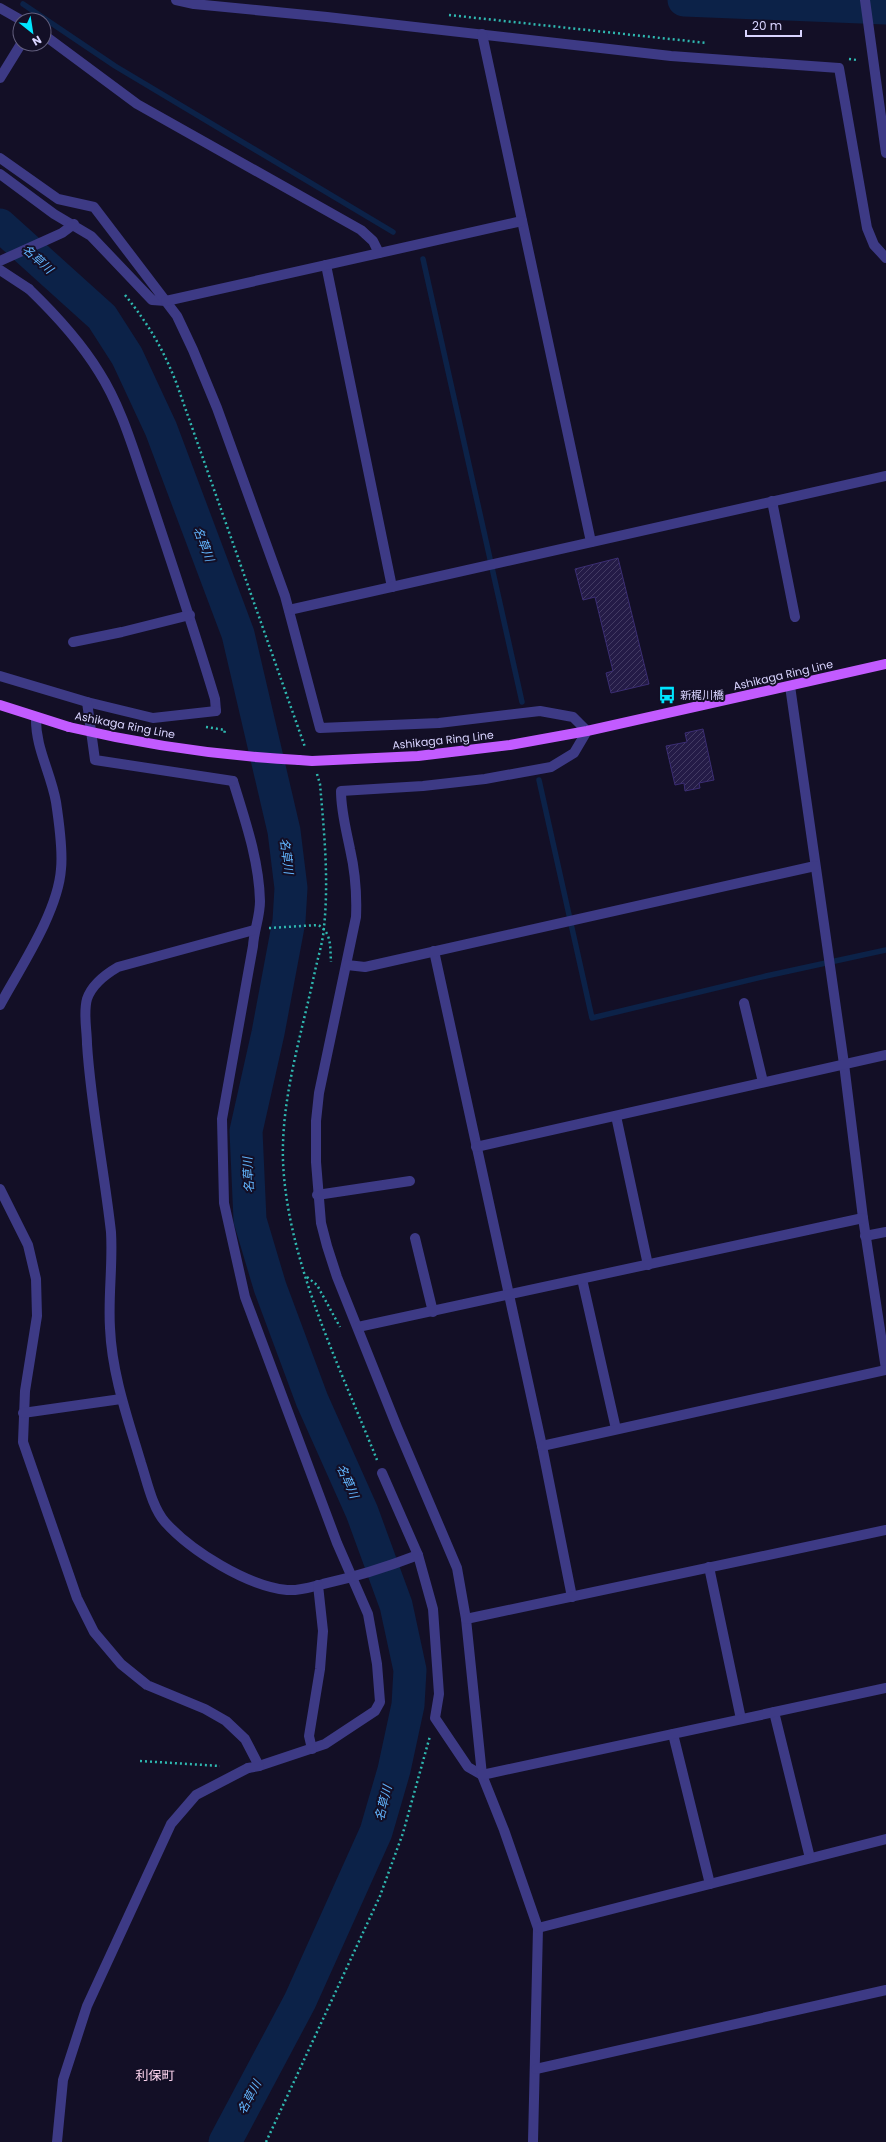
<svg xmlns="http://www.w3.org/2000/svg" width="886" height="2142" font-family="Poppins,'Noto Sans JP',sans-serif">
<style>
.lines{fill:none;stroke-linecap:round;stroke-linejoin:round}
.stream{stroke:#0c2248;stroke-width:5.5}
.river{stroke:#0c2248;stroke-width:33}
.building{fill:url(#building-hatch);stroke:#3b2d73}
.path{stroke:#2fb8b0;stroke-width:2.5;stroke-dasharray:2 3;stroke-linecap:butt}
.service{stroke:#3d3a85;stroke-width:10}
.minor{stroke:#3d3a85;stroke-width:10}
.tertiary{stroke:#3d3a85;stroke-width:10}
.primary{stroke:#c25bff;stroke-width:10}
.primary-bridge{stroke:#c25bff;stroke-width:10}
.labels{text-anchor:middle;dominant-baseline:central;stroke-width:4;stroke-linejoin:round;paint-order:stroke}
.street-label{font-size:11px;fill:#d9d4ff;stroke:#130f26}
.poi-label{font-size:11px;fill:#d9d4ff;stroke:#130f26;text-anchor:start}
.water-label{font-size:12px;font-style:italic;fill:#62b6ff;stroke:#130f26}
.quarter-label{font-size:13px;fill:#ffd6f0;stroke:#130f26}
</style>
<defs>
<pattern id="building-hatch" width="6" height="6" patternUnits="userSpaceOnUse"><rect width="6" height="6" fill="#241b47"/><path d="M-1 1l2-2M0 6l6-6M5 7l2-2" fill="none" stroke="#433b63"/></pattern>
</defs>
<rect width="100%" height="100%" fill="#130f26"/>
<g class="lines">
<g class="stream">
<path d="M23,4L115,66L393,232"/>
<path d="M423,259L522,702"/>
<path d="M539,780L592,1018L766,976L886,950"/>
</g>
<g class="river">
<path d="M684,0L886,8"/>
<path d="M0,225L102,317L127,356L161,429L238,634L284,831L291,888L289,921L268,1033L246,1131L250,1220L270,1287L312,1400L362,1512L396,1605L410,1670L408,1705L394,1770L376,1832L300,2001L225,2142"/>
</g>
</g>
<g class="building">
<path d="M618,558L649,684L611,693L606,673L613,671L595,597L583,600L575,569Z"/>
<path d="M703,729L714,780L699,783L700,788L685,791L684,783L675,785L666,746L687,742L685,733Z"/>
</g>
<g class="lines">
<g class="path">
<path d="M449,15L707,43"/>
<path d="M849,59L857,60"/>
<path d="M125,295C149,325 162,347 176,382L305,747"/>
<path d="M206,727L225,730L224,734"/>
<path d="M317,774L320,784C324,831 329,879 324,927C323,942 318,957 315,971C302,1033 281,1097 283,1161C287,1261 340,1367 377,1460"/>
<path d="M269,928L318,925C332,932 330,948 331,962"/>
<path d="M307,1277L317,1285L340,1327"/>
<path d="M140,1761L220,1766"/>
<path d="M266,2142L380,1896L403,1833L430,1736"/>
</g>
<g class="service">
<path d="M0,8L21,20"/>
<path d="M44,35L137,104L361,230L373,241L379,253"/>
<path d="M0,78L21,44"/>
<path d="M0,174L54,214L91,236L152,300L166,301"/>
<path d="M29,289C55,314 80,341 99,372C122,408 134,452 148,492C171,561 194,629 215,699L216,711"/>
<path d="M73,642L122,632L190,615"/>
<path d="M233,781C245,820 259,860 260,901C260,917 254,930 253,946L222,1119L224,1203L245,1297L337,1543L368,1614L377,1664L380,1702L375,1711L325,1744L259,1766"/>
<path d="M254,930L118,967C106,974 92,984 87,999C83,1013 87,1030 87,1044C91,1107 104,1169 111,1232C113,1264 108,1296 110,1328C112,1375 128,1419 141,1463C147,1481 152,1507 165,1522C191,1551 247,1586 287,1590C299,1591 311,1587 323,1584C355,1577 387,1567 418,1555"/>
<path d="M616,1116L648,1265"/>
<path d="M865,1236L886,1232"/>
<path d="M582,1279L616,1429"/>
<path d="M382,1473L418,1555L433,1609L439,1694L435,1718L468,1767L482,1775"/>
<path d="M312,1749L309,1736L320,1669L323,1631L318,1585"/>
<path d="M57,2142L63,2080L87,2006L171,1824L196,1795L248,1768"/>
</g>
<g class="minor">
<path d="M176,0L194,4L327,17L671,56L839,68L867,228L874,245L886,258"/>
<path d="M482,34L591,542"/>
<path d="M0,158L58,199L94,207L177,316L193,350L217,408L285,596L320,728L439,723L540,711L573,717L587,731L574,753L551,767L485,779L423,786L341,791C341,811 346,829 350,849C355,871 357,894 356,917L319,1093L316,1121V1162L321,1223L327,1246L337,1277L397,1427L457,1568L466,1619L482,1775L504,1830L538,1928L533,2142"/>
<path d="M0,261L62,233L74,224"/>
<path d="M326,265L392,587"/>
<path d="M0,270L29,289"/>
<path d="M166,301L522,221"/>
<path d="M772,501L795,617"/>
<path d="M289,610L886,476"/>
<path d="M0,676L87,702L153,718L216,711"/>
<path d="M790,686L844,1064L863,1218L886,1369"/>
<path d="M87,702L95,760L233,781"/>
<path d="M434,951L542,1446L572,1597"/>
<path d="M347,965L365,967L815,866"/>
<path d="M744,1003L763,1082"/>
<path d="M0,1005C20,968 58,912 61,869C63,850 59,822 56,802C51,773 35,747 36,717"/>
<path d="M476,1147L886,1055"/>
<path d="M0,1189L28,1245L36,1279L37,1316L25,1391L23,1442L77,1598L94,1632L121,1664L147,1685L205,1709L226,1721L245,1739L259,1766L248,1768"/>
<path d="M317,1195L410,1181"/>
<path d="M415,1238L433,1312"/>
<path d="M358,1327L863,1218"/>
<path d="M23,1413L121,1399"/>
<path d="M542,1446L886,1370"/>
<path d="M709,1567L741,1719"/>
<path d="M466,1619L886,1530"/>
<path d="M774,1712L810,1858"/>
<path d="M673,1734L710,1884"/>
<path d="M482,1775L886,1688"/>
<path d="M538,1928L886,1839"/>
<path d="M536,2069L886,1990"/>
</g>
<path class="tertiary" d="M865,0L886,153"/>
<g class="primary">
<path d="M0,705L69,727"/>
<path d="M299,760L312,761L418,756L510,745L587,731L886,664"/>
</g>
<path class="primary-bridge" d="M69,727C145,745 221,756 299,760"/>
</g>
<defs>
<g id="bus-bare" transform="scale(1.38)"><path d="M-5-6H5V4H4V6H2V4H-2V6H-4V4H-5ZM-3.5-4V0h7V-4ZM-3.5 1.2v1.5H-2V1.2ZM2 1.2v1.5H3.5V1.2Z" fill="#00e5ff" stroke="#130f26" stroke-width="2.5" paint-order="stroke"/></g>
</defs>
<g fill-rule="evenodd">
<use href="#bus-bare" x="667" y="695"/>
</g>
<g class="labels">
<g class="street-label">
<text transform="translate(783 675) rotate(-13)">Ashikaga Ring Line</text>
<text transform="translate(125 725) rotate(11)">Ashikaga Ring Line</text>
<text transform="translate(443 740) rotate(-6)">Ashikaga Ring Line</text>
</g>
<g class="poi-label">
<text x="680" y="695">新梶川橋</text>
</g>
<g class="water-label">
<text transform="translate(38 259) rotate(42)">名草川</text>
<text transform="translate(204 544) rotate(69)">名草川</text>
<text transform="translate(287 856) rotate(83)">名草川</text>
<text transform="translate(248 1175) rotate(-93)">名草川</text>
<text transform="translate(348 1481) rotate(66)">名草川</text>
<text transform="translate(383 1803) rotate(-76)">名草川</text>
<text transform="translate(249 2097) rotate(-62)">名草川</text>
</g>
<g class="quarter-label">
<text x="155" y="2075">利保町</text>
</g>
</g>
<g transform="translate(32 32) rotate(150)"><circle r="19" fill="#130f26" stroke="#625e7d"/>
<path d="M0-3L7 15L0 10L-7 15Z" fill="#00e5ff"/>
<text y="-6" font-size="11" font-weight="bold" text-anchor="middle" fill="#d9d4ff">N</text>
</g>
<path d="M746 30v6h55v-6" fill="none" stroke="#d9d4ff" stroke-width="2"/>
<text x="752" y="30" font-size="12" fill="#d9d4ff" stroke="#130f26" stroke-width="3" paint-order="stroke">20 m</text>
</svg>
